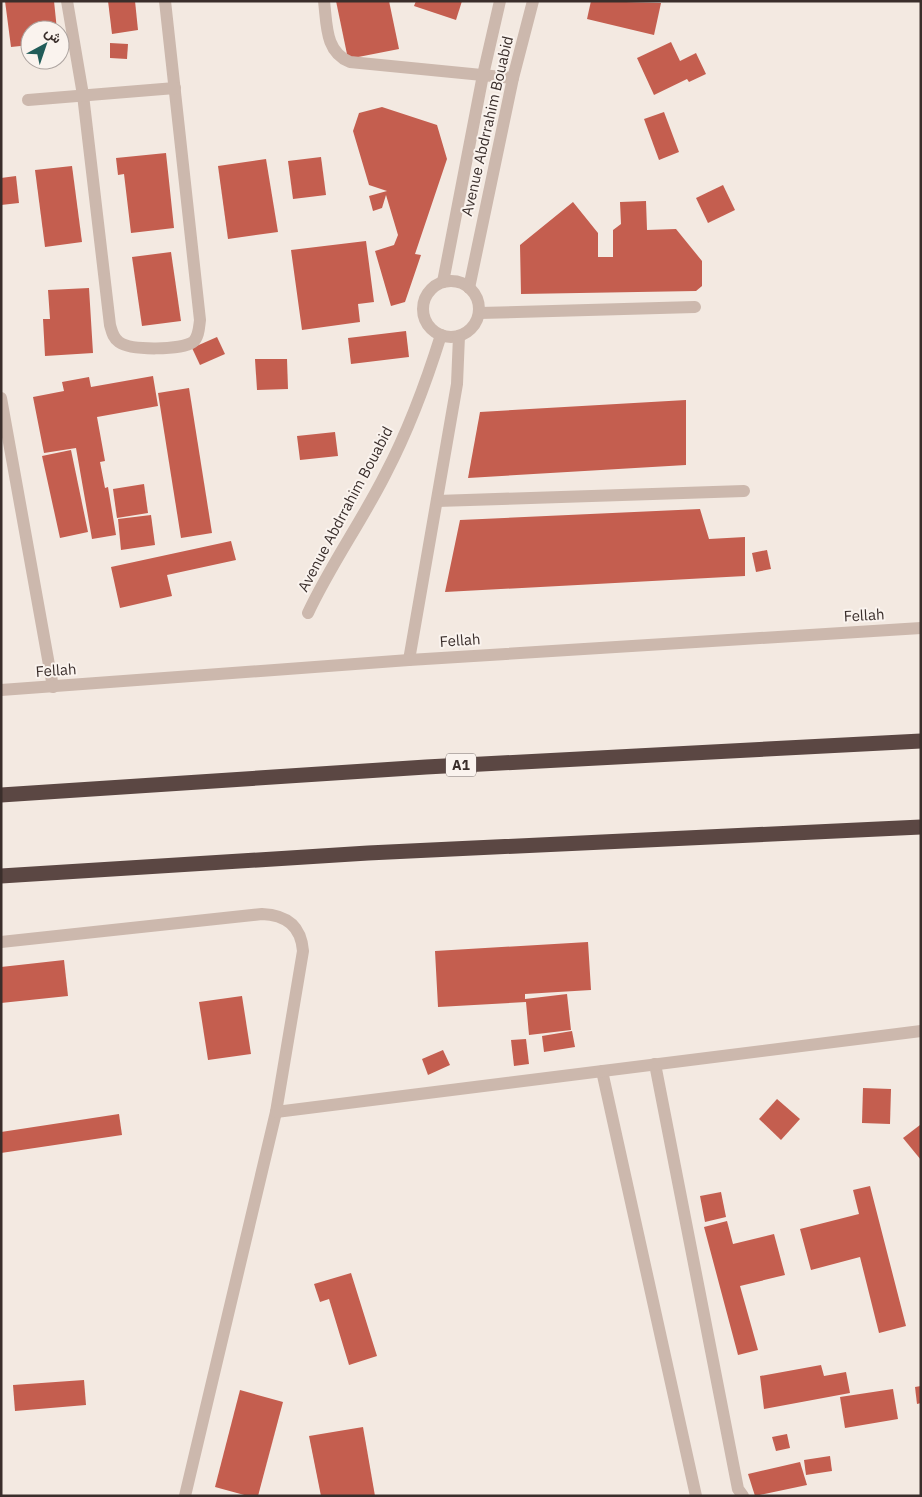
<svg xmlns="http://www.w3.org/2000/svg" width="922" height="1497" font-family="'IBM Plex Sans',Vazirmatn,sans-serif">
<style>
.building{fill:#c45e4f}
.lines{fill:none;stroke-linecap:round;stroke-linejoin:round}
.service{stroke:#ccb8ad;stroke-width:12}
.minor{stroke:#ccb8ad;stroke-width:12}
.tertiary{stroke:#ccb8ad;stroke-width:12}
.motorway{stroke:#5b4743;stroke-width:15}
.labels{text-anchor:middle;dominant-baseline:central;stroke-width:4;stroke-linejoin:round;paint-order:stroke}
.shield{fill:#faf3ee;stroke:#746966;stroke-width:1}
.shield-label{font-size:14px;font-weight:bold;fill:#3a2e2b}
.street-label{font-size:15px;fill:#3a2e2b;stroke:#faf3ee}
</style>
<rect width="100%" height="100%" fill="#f3e9e1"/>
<g class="building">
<path d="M5,1H54L57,30H30V45L11,47Z"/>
<path d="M108,1H135L138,30L112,34Z"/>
<path d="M336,1H389L399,49L348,59Z"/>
<path d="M416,1H462L456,20L414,6Z"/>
<path d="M591,1L661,3L654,35L587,19Z"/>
<path d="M671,42L680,61L696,53L706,74L689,82L687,79L654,95L637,58Z"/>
<path d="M110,43L128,44L127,59L110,58Z"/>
<path d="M382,107L437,125L447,159L415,254L421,255L405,302L391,306L375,251L394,245L398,235L386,195L382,208L373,211L369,196L387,191L369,185L353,131L359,113Z"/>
<path d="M664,112L679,152L659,160L644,119Z"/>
<path d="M166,153L174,228L131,233L124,174L118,175L116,158Z"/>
<path d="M321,157L326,195L293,199L288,161Z"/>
<path d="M266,159L278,232L228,239L218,166Z"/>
<path d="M72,166L82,242L45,247L35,170Z"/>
<path d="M16,176L19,203L1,205V178Z"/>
<path d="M723,185L735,210L708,223L696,198Z"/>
<path d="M646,201L647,230L676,229L702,261V286L696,291L521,294L520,245L573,202L598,233V257H613V230L621,224L620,202Z"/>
<path d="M366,241L374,302L358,304L360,322L302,330L291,250Z"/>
<path d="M171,252L181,321L142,326L132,257Z"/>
<path d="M89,288L93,353L45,356L43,319H50L48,290Z"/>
<path d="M406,331L409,357L351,364L348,338Z"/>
<path d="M217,337L225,354L200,365L192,348Z"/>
<path d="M255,359H287L288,389L257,390Z"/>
<path d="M153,376L158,406L97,417L105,461L100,462L105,488L108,487L116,535L92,539L76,448L44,453L33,397L64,391L62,382L89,377L91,387Z"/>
<path d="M189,388L212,533L181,538L158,393Z"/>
<path d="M686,400V465L468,478L480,412Z"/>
<path d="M335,432L338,456L300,460L297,436Z"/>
<path d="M71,450L88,532L60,538L42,456Z"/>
<path d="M144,484L148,513L117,518L113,489Z"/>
<path d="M700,509L709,539L745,537V576L445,592L460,520Z"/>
<path d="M151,515L155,545L121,550L118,519Z"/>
<path d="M231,541L236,560L167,575L172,596L120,608L111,567Z"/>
<path d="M767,550L771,569L756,572L752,553Z"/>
<path d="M588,942L591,990L525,994V999L567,994L571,1030L529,1035L526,1002L438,1007L435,951Z"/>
<path d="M64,960L68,996L1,1003V967Z"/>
<path d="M242,996L251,1054L208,1060L199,1002Z"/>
<path d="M572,1031L575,1047L544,1052L542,1036Z"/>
<path d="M526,1039L529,1064L514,1066L511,1040Z"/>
<path d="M443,1050L450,1065L428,1075L422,1059Z"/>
<path d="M863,1088L891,1089L890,1124L862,1123Z"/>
<path d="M777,1099L800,1119L781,1140L759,1119Z"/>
<path d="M119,1114L122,1135L1,1153V1132Z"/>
<path d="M920,1125L921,1126V1160L903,1138Z"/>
<path d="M870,1186L906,1326L879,1333L860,1257L811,1270L800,1229L859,1214L853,1190Z"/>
<path d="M721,1192L726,1217L705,1222L700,1196Z"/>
<path d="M727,1221L733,1244L774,1234L785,1275L740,1286L758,1350L738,1355L704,1227Z"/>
<path d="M351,1273L377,1356L349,1365L329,1299L320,1302L314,1284Z"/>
<path d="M821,1365L824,1376L846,1372L850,1393L764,1409L760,1376Z"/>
<path d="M84,1380L86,1405L15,1411L13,1385Z"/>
<path d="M921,1386V1403L917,1404L915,1387Z"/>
<path d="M893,1389L898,1419L845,1428L840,1397Z"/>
<path d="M240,1390L283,1402L258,1496H248L215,1487Z"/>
<path d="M363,1427L375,1496H321L309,1436Z"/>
<path d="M787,1434L790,1448L776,1451L772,1437Z"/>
<path d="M830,1456L832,1471L806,1475L804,1460Z"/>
<path d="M800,1462L807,1485L755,1496L748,1474Z"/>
</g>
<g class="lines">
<g class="service">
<path d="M655,1064L738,1489L743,1496"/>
<path d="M602,1071L696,1496"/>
</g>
<g class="minor">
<path d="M67,1L83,95L110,325C112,332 113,338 119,342C131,351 181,350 193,342C199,337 199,327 200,320L165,1"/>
<path d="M324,1C327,25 325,52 350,62L513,78"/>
<path d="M28,100L175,88"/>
<circle cx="451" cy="309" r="28"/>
<path d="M443,282L483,75L500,1"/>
<path d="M469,288L513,78L533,1"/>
<path d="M479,313L695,307"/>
<path d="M1,398L53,687"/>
<path d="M437,501L744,491"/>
<path d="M308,613C331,564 362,521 386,473C409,429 426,383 441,335"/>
<path d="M409,660L457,384L459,336"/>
</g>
<g class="tertiary">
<path d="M1,690L409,660L921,628"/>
<path d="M1,942L262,914C286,915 301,926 303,951L276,1112L185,1496"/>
<path d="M276,1112L921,1031"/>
</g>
<g class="motorway">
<path d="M1,795L426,767L921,741"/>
<path d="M1,876L368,853L921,827"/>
</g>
</g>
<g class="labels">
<rect class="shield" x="446" y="753.5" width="30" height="23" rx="4"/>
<g class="shield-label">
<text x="461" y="765">A1</text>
</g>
<g class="street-label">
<text transform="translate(487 126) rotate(-77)">Avenue Abdrrahim Bouabid</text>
<text transform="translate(345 509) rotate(-62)">Avenue Abdrrahim Bouabid</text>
<text transform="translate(864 615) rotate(-3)">Fellah</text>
<text transform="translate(460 640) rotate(-4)">Fellah</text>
<text transform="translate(56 670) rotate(-4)">Fellah</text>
</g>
</g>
<rect width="922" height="1497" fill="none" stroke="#3a2e2b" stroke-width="5"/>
<g transform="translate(45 45) rotate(40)"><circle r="24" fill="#faf3ee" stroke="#ada4a0"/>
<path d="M0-4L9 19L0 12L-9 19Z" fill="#215c59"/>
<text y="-8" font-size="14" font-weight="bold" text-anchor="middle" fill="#3a2e2b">ش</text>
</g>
</svg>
